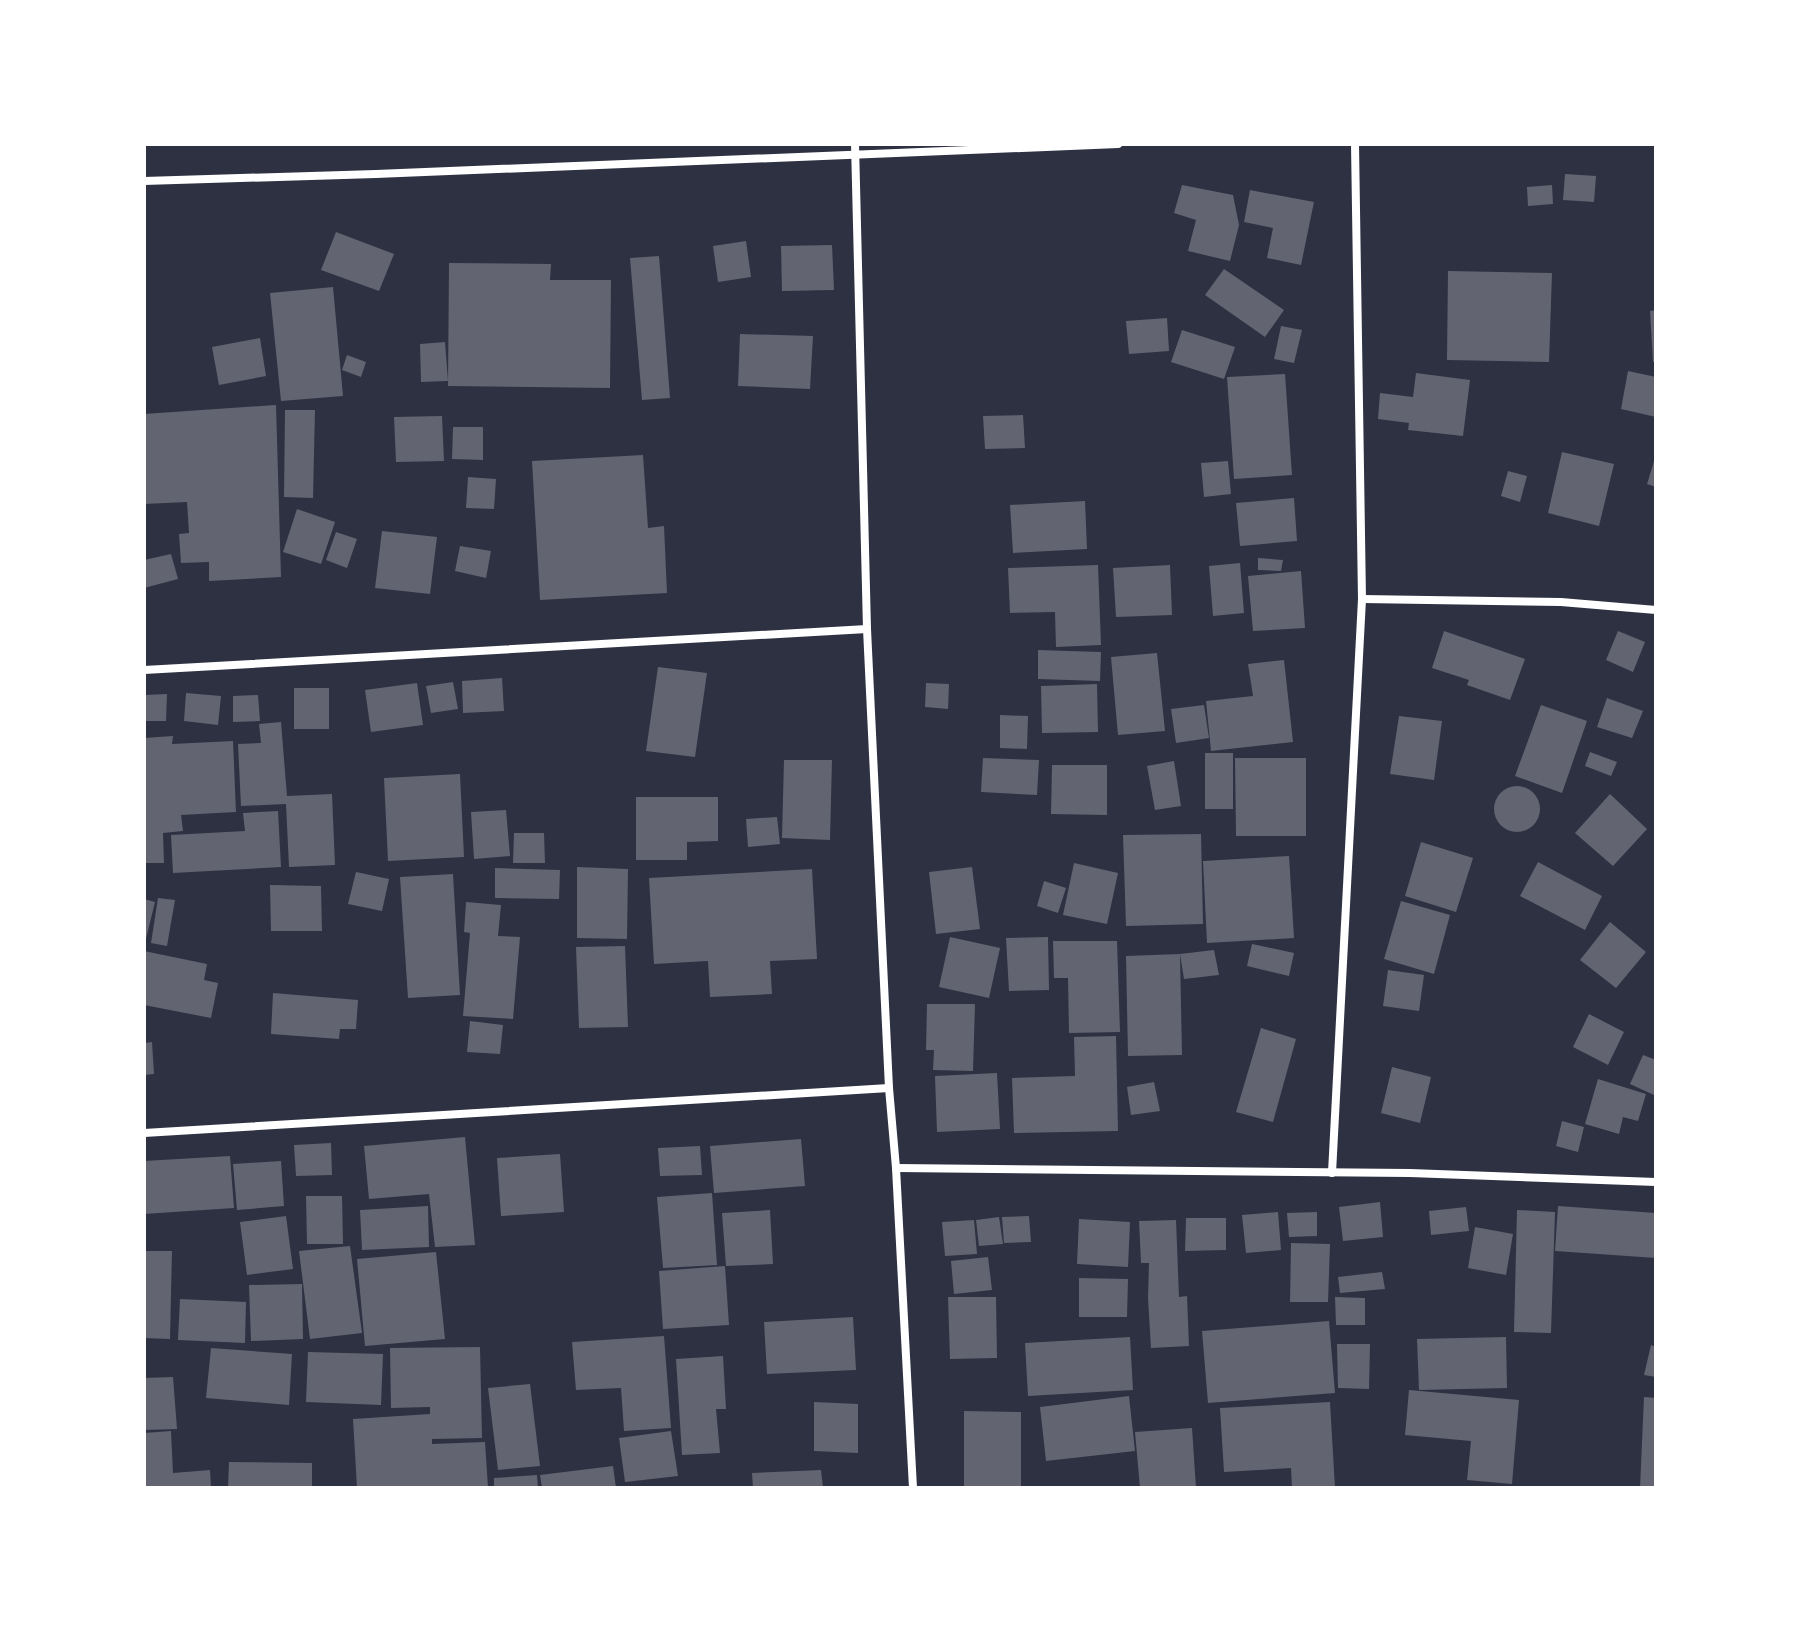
<svg xmlns="http://www.w3.org/2000/svg" width="1800" height="1632" font-family="Helvetica,sans-serif">
<style>
.building{fill:#626471}
.lines{fill:none;stroke-linecap:round;stroke-linejoin:round}
.minor{stroke:#fff;stroke-width:8}
</style>
<rect width="100%" height="100%" fill="#2d3142"/>
<g class="building">
<path d="M1565,174L1596,176L1594,202L1563,200Z"/>
<path d="M1182,185L1233,195L1239,225L1230,261L1188,251L1196,220L1174,213Z"/>
<path d="M1552,185L1553,204L1528,206L1527,187Z"/>
<path d="M1250,190L1314,202L1301,265L1267,258L1273,228L1244,222Z"/>
<path d="M336,232L394,254L379,291L321,270Z"/>
<path d="M746,241L751,277L718,282L713,246Z"/>
<path d="M832,245L834,290L782,291L781,246Z"/>
<path d="M659,256L670,398L642,400L630,258Z"/>
<path d="M449,263L551,264L550,280H611L610,388L448,386Z"/>
<path d="M1224,269L1284,310L1265,337L1205,295Z"/>
<path d="M1448,271L1552,273L1549,362L1447,360Z"/>
<path d="M333,287L343,396L281,401L270,293Z"/>
<path d="M1656,310V362H1653L1650,311Z"/>
<path d="M1167,318L1169,351L1129,354L1126,321Z"/>
<path d="M1281,326L1302,330L1294,363L1274,359Z"/>
<path d="M1182,330L1235,347L1224,379L1171,362Z"/>
<path d="M740,334L813,336L810,389L738,386Z"/>
<path d="M260,338L266,376L219,385L212,347Z"/>
<path d="M445,342L448,381L421,382L420,344Z"/>
<path d="M347,355L366,362L361,377L342,370Z"/>
<path d="M1628,371L1656,377V417L1621,409Z"/>
<path d="M1416,373L1470,380L1463,436L1408,430L1409,423L1378,419L1380,393L1413,397Z"/>
<path d="M1285,374L1292,475L1234,479L1227,377Z"/>
<path d="M276,405L281,577L209,581V562L181,563L179,534L189,533L187,502L144,504V414Z"/>
<path d="M285,410H315L313,498L284,497Z"/>
<path d="M1023,415L1025,448L985,449L983,416Z"/>
<path d="M442,416L444,461L396,462L394,417Z"/>
<path d="M453,427H483V460L452,459Z"/>
<path d="M1562,452L1614,464L1599,526L1548,513Z"/>
<path d="M643,455L648,528L664,526L667,593L540,600L532,461Z"/>
<path d="M1655,458H1656V487L1647,484Z"/>
<path d="M1228,461L1231,494L1204,497L1201,463Z"/>
<path d="M1508,471L1527,476L1520,502L1501,496Z"/>
<path d="M468,477L496,479L494,509L466,508Z"/>
<path d="M1294,498L1297,541L1240,546L1236,503Z"/>
<path d="M1085,501L1087,549L1013,553L1010,505Z"/>
<path d="M297,509L335,522L321,564L283,552Z"/>
<path d="M382,531L437,537L430,594L375,588Z"/>
<path d="M336,532L357,539L347,568L326,560Z"/>
<path d="M460,546L491,551L486,578L455,571Z"/>
<path d="M171,554L178,579L144,588V560Z"/>
<path d="M1258,558L1283,560L1281,571L1258,570Z"/>
<path d="M1240,563L1244,613L1213,616L1209,566Z"/>
<path d="M1098,565L1101,645L1056,647L1055,612L1010,613L1008,568Z"/>
<path d="M1170,565L1172,615L1116,617L1113,568Z"/>
<path d="M1301,571L1305,628L1253,631L1248,576Z"/>
<path d="M1444,631L1525,659L1510,700L1467,685L1469,680L1432,668Z"/>
<path d="M1618,631L1645,642L1633,672L1606,660Z"/>
<path d="M1038,650L1101,652L1100,681L1038,679Z"/>
<path d="M1157,653L1165,731L1118,735L1111,657Z"/>
<path d="M1284,660L1293,742L1211,751L1206,701L1253,696L1248,664Z"/>
<path d="M658,667L707,673L695,757L646,751Z"/>
<path d="M502,678L504,711L463,713L462,681Z"/>
<path d="M453,682L458,709L431,713L426,686Z"/>
<path d="M417,683L423,725L371,732L365,690Z"/>
<path d="M926,683L949,684L948,709L925,707Z"/>
<path d="M1097,684L1098,732L1042,733L1041,686Z"/>
<rect x="294" y="688" width="35" height="41"/>
<path d="M186,693L221,696L218,725L184,721Z"/>
<path d="M167,694L166,721H144V695Z"/>
<path d="M258,695L260,721L233,722V696Z"/>
<path d="M1607,698L1643,711L1632,738L1597,727Z"/>
<path d="M1204,705L1209,738L1176,743L1171,709Z"/>
<path d="M1541,705L1587,721L1562,793L1515,776Z"/>
<path d="M1000,715L1028,716L1027,749L1000,748Z"/>
<path d="M1399,716L1442,721L1434,780L1390,774Z"/>
<path d="M281,722L287,796L332,794L335,865L289,867L286,804L241,806L238,744L261,743L259,724Z"/>
<path d="M173,736L172,744L233,741L236,812L181,815L183,831L163,833L164,863H144V738Z"/>
<path d="M1590,752L1617,762L1611,776L1585,766Z"/>
<rect x="1205" y="753" width="28" height="56"/>
<path d="M983,758L1039,760L1037,795L981,792Z"/>
<path d="M1235,758H1306V836H1236Z"/>
<path d="M784,760H832L830,840L782,838Z"/>
<path d="M1174,761L1181,806L1155,810L1147,766Z"/>
<path d="M1052,765H1107V815L1051,814Z"/>
<path d="M460,774L464,857L388,861L384,778Z"/>
<circle cx="1517" cy="809" r="23"/>
<path d="M1610,794L1647,829L1613,866L1575,833Z"/>
<path d="M636,797H718V841L687,842V860H636Z"/>
<path d="M506,810L510,856L474,859L471,812Z"/>
<path d="M278,811L281,867L173,873L171,835L245,831L243,813Z"/>
<path d="M777,817L780,844L748,847L746,819Z"/>
<path d="M514,833H544L545,863H513Z"/>
<path d="M1201,834L1203,924L1126,926L1123,835Z"/>
<path d="M1421,842L1473,858L1456,912L1405,896Z"/>
<path d="M1289,856L1294,938L1207,943L1203,861Z"/>
<path d="M1538,862L1602,896L1585,930L1520,896Z"/>
<path d="M1074,863L1118,873L1107,924L1063,915Z"/>
<path d="M577,867L628,869L627,939L577,938Z"/>
<path d="M972,867L980,929L936,934L929,872Z"/>
<path d="M495,868L560,870L559,899L495,898Z"/>
<path d="M812,869L817,959L770,961L772,994L710,997L708,961L654,964L649,878Z"/>
<path d="M356,872L389,879L382,911L348,904Z"/>
<path d="M453,874L460,995L408,998L400,877Z"/>
<path d="M1044,881L1066,888L1058,913L1037,906Z"/>
<path d="M270,885L321,886L322,931H271Z"/>
<path d="M158,898L175,900L167,946L151,943Z"/>
<path d="M144,899L155,902L145,943L144,942Z"/>
<path d="M1401,901L1450,915L1434,974L1384,959Z"/>
<path d="M466,902L501,905L498,936L520,937L513,1019L463,1016L470,933L464,932Z"/>
<path d="M1610,922L1646,952L1616,988L1580,960Z"/>
<path d="M950,937L1000,948L989,998L939,987Z"/>
<path d="M1048,937L1049,990L1009,991L1006,938Z"/>
<path d="M1053,941H1117L1120,1032L1069,1033L1068,978H1054Z"/>
<path d="M1252,944L1294,953L1289,976L1247,966Z"/>
<path d="M625,946L628,1027L579,1028L576,947Z"/>
<path d="M1214,950L1219,975L1184,979L1180,954Z"/>
<path d="M144,951L207,964L204,980L218,983L211,1018L144,1005Z"/>
<path d="M1180,954L1182,1055L1128,1056L1126,956Z"/>
<path d="M1388,970L1424,975L1419,1011L1383,1006Z"/>
<path d="M273,993L358,1000L356,1029H340L339,1039L271,1034Z"/>
<path d="M927,1004H975L973,1071L933,1070L934,1050H926Z"/>
<path d="M1589,1014L1624,1032L1608,1065L1573,1047Z"/>
<path d="M470,1021L503,1025L500,1054L467,1052Z"/>
<path d="M1261,1028L1296,1039L1273,1122L1236,1112Z"/>
<path d="M1116,1036L1118,1131L1014,1133L1012,1078L1075,1076L1074,1037Z"/>
<path d="M152,1042L154,1074L144,1075V1043Z"/>
<path d="M1643,1055L1656,1060V1089L1654,1095L1630,1084Z"/>
<path d="M1392,1067L1431,1077L1420,1123L1381,1113Z"/>
<path d="M997,1073L1000,1129L937,1132L935,1076Z"/>
<path d="M1598,1079L1646,1094L1638,1121L1623,1117L1619,1134L1585,1124Z"/>
<path d="M1154,1082L1160,1111L1131,1115L1127,1087Z"/>
<path d="M1562,1121L1584,1127L1578,1152L1556,1146Z"/>
<path d="M465,1137L475,1245L435,1247L429,1194L369,1199L364,1146Z"/>
<path d="M801,1139L805,1186L714,1193L710,1146Z"/>
<path d="M331,1143L332,1175L296,1176L294,1145Z"/>
<path d="M700,1146L702,1175L660,1176L658,1148Z"/>
<path d="M560,1154L564,1212L501,1216L497,1158Z"/>
<path d="M230,1156L234,1208L144,1214V1161Z"/>
<path d="M281,1161L284,1206L237,1210L233,1164Z"/>
<path d="M712,1193L717,1265L663,1268L657,1197Z"/>
<path d="M306,1196H342L343,1244H307Z"/>
<path d="M1380,1202L1383,1237L1343,1241L1339,1207Z"/>
<path d="M428,1206L429,1247L362,1250L360,1210Z"/>
<path d="M1558,1206L1656,1213V1258L1555,1251Z"/>
<path d="M1466,1207L1469,1231L1431,1235L1429,1211Z"/>
<path d="M770,1210L773,1264L726,1266L722,1213Z"/>
<path d="M1517,1210L1555,1212L1551,1333L1514,1332Z"/>
<path d="M1278,1212L1281,1250L1246,1253L1242,1215Z"/>
<path d="M1317,1212V1236L1289,1237L1287,1213Z"/>
<path d="M286,1216L293,1269L247,1275L240,1222Z"/>
<path d="M1029,1216L1031,1242L1004,1243L1002,1217Z"/>
<path d="M999,1217L1003,1244L979,1246L976,1220Z"/>
<path d="M1186,1218H1226V1250L1185,1251Z"/>
<path d="M1079,1219L1130,1222L1128,1267L1077,1264Z"/>
<path d="M974,1220L977,1254L945,1256L942,1222Z"/>
<path d="M1176,1220L1179,1297L1187,1296L1189,1346L1151,1348L1148,1298L1149,1263H1141L1139,1221Z"/>
<path d="M1475,1227L1513,1234L1506,1275L1468,1268Z"/>
<path d="M1291,1243L1330,1244L1328,1302H1290Z"/>
<path d="M350,1246L362,1333L310,1339L299,1251Z"/>
<path d="M144,1251H172L170,1339L144,1338Z"/>
<path d="M436,1252L445,1339L365,1346L357,1259Z"/>
<path d="M988,1257L992,1290L954,1294L951,1261Z"/>
<path d="M725,1266L729,1325L663,1329L659,1271Z"/>
<path d="M1382,1272L1385,1289L1340,1293L1338,1277Z"/>
<path d="M1079,1278L1128,1279L1127,1317H1079Z"/>
<path d="M302,1284L303,1339L251,1341L249,1285Z"/>
<path d="M948,1297H996L997,1358L950,1359Z"/>
<path d="M1335,1297L1365,1298V1325H1336Z"/>
<path d="M180,1299L246,1302L245,1343L178,1340Z"/>
<path d="M853,1317L856,1370L767,1374L764,1322Z"/>
<path d="M1329,1321L1335,1393L1208,1403L1202,1331Z"/>
<path d="M664,1336L671,1428L624,1431L621,1388L576,1390L572,1342Z"/>
<path d="M1130,1337L1133,1390L1028,1396L1025,1343Z"/>
<path d="M1506,1337L1507,1388L1419,1390L1417,1339Z"/>
<path d="M1337,1344H1370L1369,1389L1338,1388Z"/>
<path d="M1651,1345L1656,1347V1377L1644,1375Z"/>
<path d="M480,1347L482,1438L432,1439V1444L485,1442L488,1487L357,1488L353,1419L430,1414V1407L391,1408L390,1348Z"/>
<path d="M211,1348L292,1354L289,1405L206,1398Z"/>
<path d="M308,1352L383,1354L381,1405L306,1402Z"/>
<path d="M723,1356L726,1409H716L720,1453L682,1455L676,1359Z"/>
<path d="M173,1377L177,1429L144,1430V1378Z"/>
<path d="M530,1384L540,1466L498,1470L488,1388Z"/>
<path d="M1409,1390L1519,1400L1512,1484L1467,1480L1471,1441L1405,1435Z"/>
<path d="M1129,1396L1135,1451L1046,1461L1040,1407Z"/>
<path d="M1644,1397L1656,1398V1488H1640Z"/>
<path d="M814,1402L858,1404V1453L814,1451Z"/>
<path d="M1330,1402L1335,1488H1292L1291,1468L1224,1472L1220,1408Z"/>
<path d="M964,1411L1021,1412V1488H964Z"/>
<path d="M1192,1428L1196,1488H1140L1135,1432Z"/>
<path d="M171,1431L173,1473L210,1470L211,1488H144V1433Z"/>
<path d="M671,1431L678,1476L625,1482L619,1438Z"/>
<path d="M229,1462L312,1463V1488H228Z"/>
<path d="M613,1466L616,1488H542L540,1475Z"/>
<path d="M821,1470L823,1488H753L752,1473Z"/>
<path d="M537,1475L538,1488H494V1478Z"/>
</g>
<g class="lines">
<g class="minor">
<path d="M855,144L867,629L889,1088L896,1168L913,1488"/>
<path d="M144,181L376,174L1118,144"/>
<path d="M1362,599L1561,602L1656,610"/>
<path d="M144,670L867,629"/>
<path d="M144,1133L889,1088"/>
<path d="M896,1168L1410,1173L1656,1182"/>
<path d="M1332,1173L1362,599L1355,144"/>
</g>
</g>
<rect width="1800" height="1632" fill="none" stroke="#ffffff" stroke-width="292"/>
</svg>
